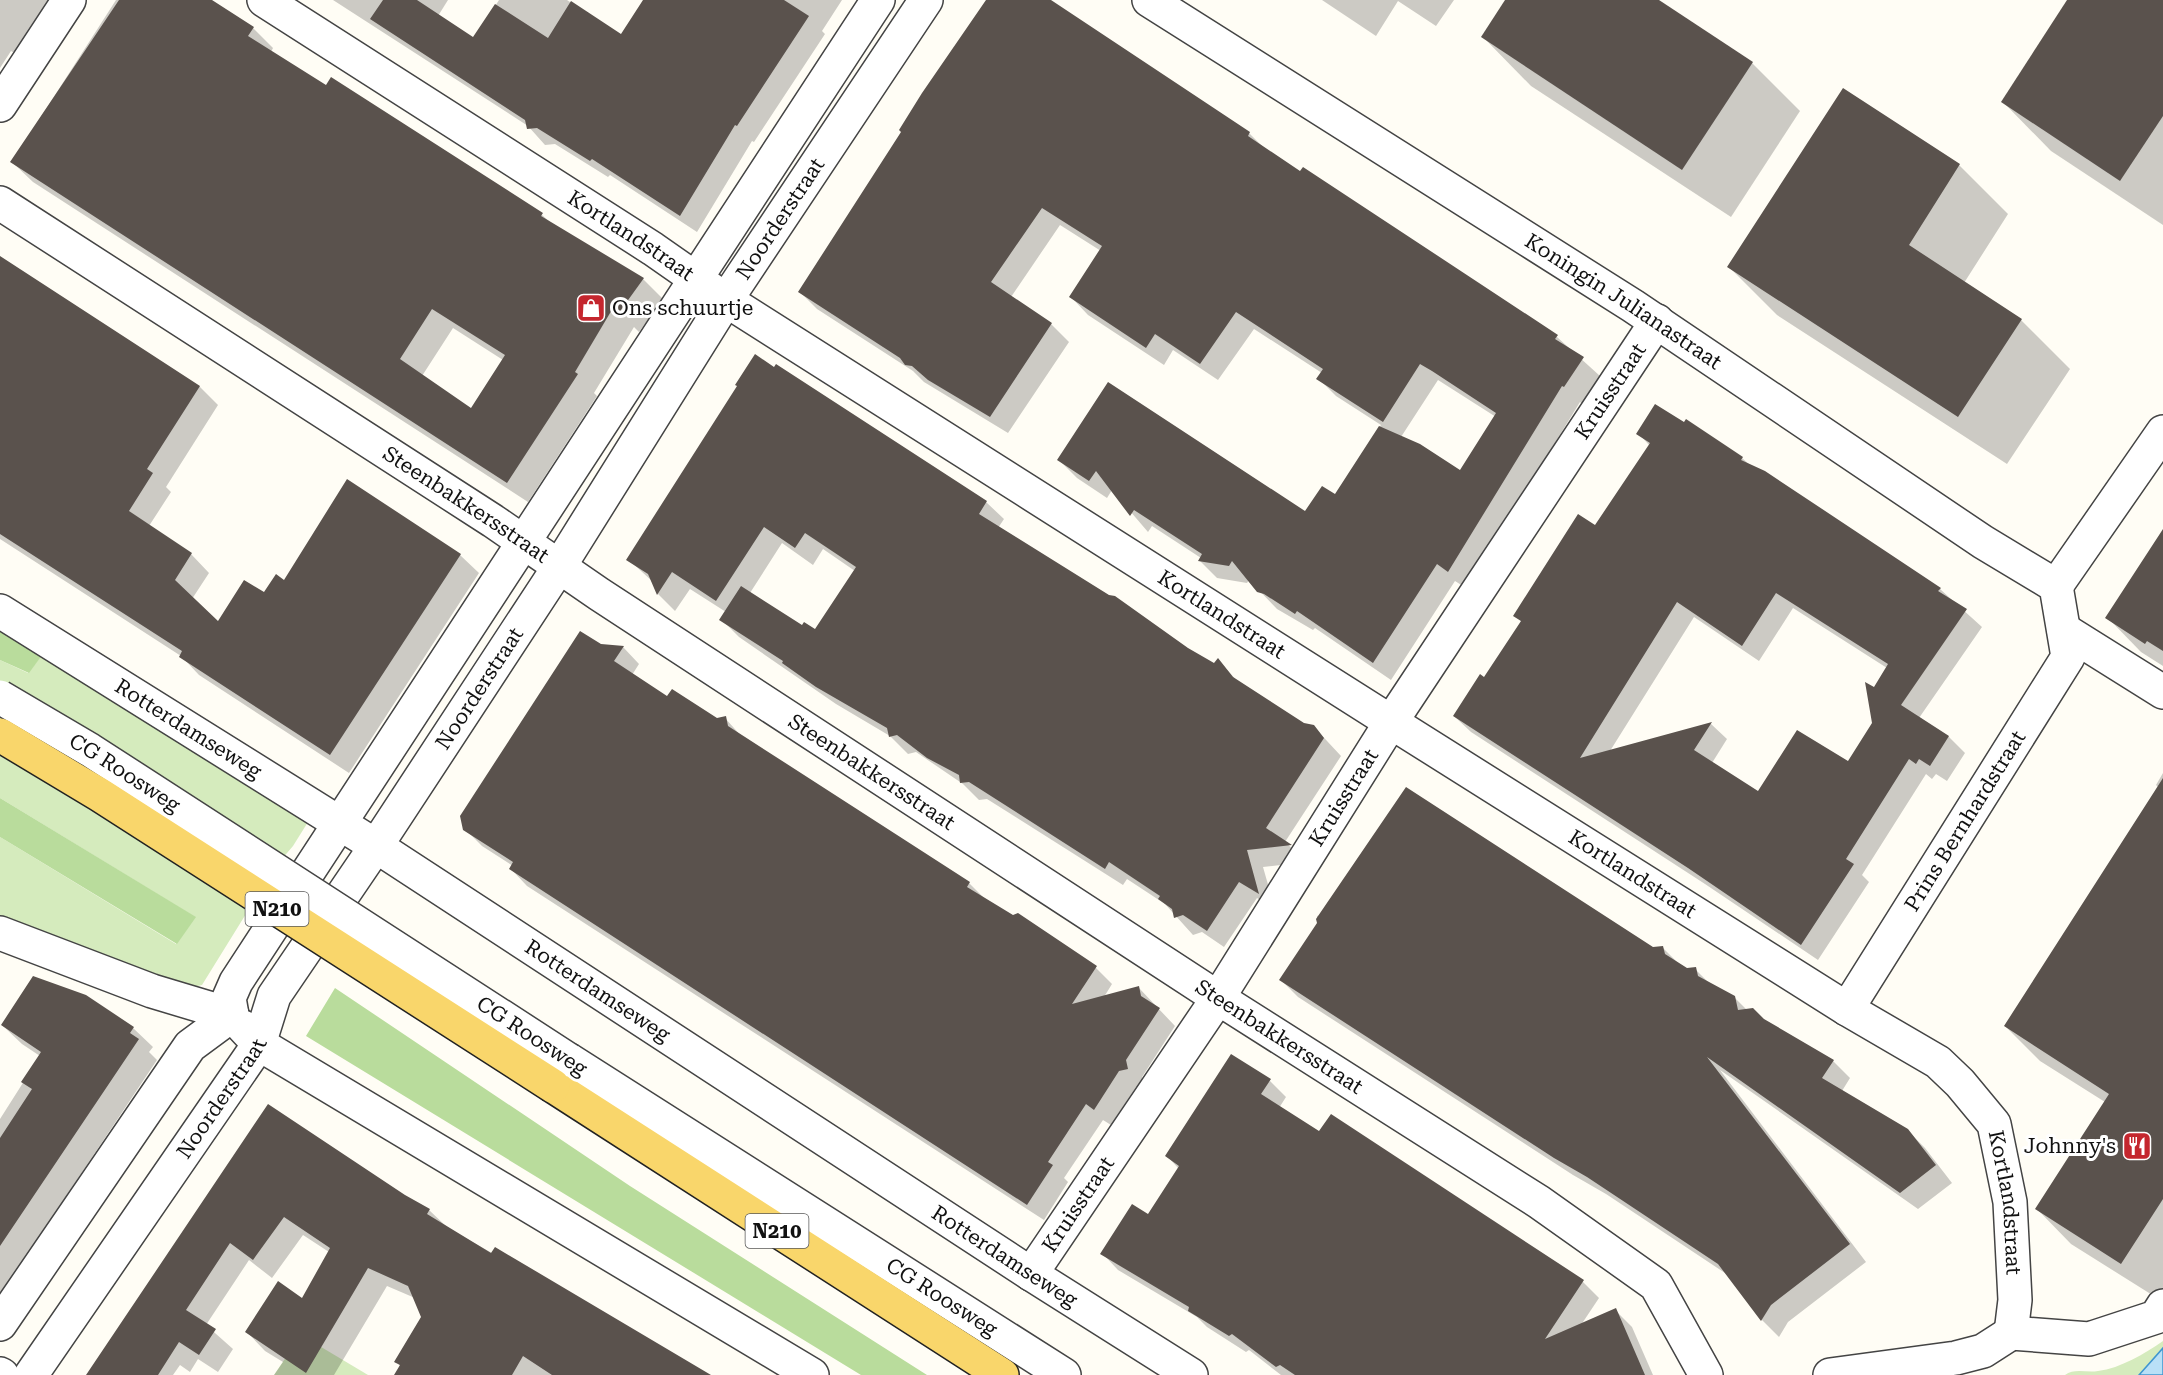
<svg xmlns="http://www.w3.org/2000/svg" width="2163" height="1375" font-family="'Roboto Serif',serif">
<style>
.green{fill:#d5ebbd}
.forest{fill:#b9dc9c}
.water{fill:#b9e0f7;stroke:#3f96cf;stroke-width:1.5}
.shadow{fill:#0003;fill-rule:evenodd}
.building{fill:#5a524d;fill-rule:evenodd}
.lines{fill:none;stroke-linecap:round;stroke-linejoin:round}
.pedestrian-casing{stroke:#444;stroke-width:36}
.minor-casing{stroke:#444;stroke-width:36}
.tertiary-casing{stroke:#444;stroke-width:36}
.primary-casing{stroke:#222;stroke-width:36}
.pedestrian{stroke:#fff;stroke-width:33}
.minor{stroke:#fff;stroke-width:33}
.tertiary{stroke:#fff;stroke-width:33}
.primary{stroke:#f9d66b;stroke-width:33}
.tertiary-bridge-casing{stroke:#444;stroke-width:36;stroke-linecap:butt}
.primary-bridge-casing{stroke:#222;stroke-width:36;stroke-linecap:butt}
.tertiary-bridge{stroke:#fff;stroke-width:33}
.primary-bridge{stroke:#f9d66b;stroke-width:33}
.labels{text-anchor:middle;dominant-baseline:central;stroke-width:6;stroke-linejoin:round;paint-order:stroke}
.shield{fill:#fff;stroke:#585858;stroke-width:1.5}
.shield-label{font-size:20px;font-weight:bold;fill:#111}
.street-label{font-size:21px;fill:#111;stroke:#fff}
.poi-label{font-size:21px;fill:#111;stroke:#fff;text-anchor:start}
</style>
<rect width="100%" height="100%" fill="#fffdf5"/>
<g class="green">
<path d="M48,647L313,814L293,846L275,867L202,985L172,992L0,923V837L176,944L195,917L0,798V660L28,673Z"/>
<path d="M301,1335L368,1375H274Z"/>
<path d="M2163,1341V1348L2139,1375H2065C2074,1368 2087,1373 2098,1371C2121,1368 2144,1354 2163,1341Z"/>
</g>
<g class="forest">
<path d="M0,616L48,647L29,673L0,660Z"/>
<path d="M0,798L196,917L177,944L0,837Z"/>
<path d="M335,988L630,1186L927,1375H861L306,1036Z"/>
</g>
<path class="water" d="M2163,1348V1375H2139Z"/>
<g class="shadow">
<path d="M0,0H57L16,54L11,51L0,68Z"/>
<path d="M116,0H210L253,28L273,48L271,52L327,87L332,80L542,215L551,223L643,279L663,299L639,332L634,327L594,393L597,396L528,502L33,182L12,162ZM453,328L503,360L472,410L422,376Z"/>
<path d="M333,0H448L438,16L474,39L499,0H567L621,36L646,0H842L822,31L825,34L754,142L752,141L697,232L610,175L608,177L555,144L545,145L528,126Z"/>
<path d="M987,0H1047L1250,134L1265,149L1301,173L1303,169L1557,337L1600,376L1582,404L1580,402L1466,588L1455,581L1391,680L1315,628L1313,630L1277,609L1249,580L1247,583L1217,578L1200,561L1201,558L1152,526L1148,532L1112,490L1107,498L1077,478L1059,460L1306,513L1335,496L1381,425L1336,396L1318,378L1322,373L1254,329L1218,380L1173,350L1164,365L1088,315L1071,297L1101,251L1060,225L1011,297L1051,324L1069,342L1008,433L924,382L913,371L817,309L800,292ZM1438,380L1496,417L1460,472L1401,437Z"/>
<path d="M1322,0H1454L1436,26L1398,1L1376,36Z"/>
<path d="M1507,0H1656L1752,63L1800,111L1731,217L1531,86L1483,37Z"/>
<path d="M2069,0H2163V225L2051,151L2003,102Z"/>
<path d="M1844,90L1959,165L2008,214L1964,283L2021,320L2070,369L2007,464L1777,315L1729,267Z"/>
<path d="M0,258L200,387L218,405L166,487L171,492L149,526L191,554L209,573L192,599L218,623L284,582L460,555L479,573L349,773L199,675L181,656L0,539Z"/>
<path d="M739,387L986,502L1004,519L998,528L1187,649L1215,665L1218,660L1239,683L1304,724L1314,727L1341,756L1285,842L1307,862L1263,867L1275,909L1257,898L1224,947L1202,932L1193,935L1165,904L1127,879L1123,885L987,799L979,800L963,784L916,752L908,754L890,736L836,704L739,637L721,619L726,612L690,589L675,611L658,594L653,582L628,559ZM782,543L813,565L823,549L855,571L815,631L802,627L750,593Z"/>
<path d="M1638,433L1742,458L1751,466L1940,589L1982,627L1919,718L1949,737L1965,753L1947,781L1936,774L1932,779L1926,774L1862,875L1869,882L1818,960L1705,884L1471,732L1454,716L1484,679L1522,622L1515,615L1595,527L1650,446ZM1793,608L1887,668L1874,689V724L1848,763L1759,793L1712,763L1727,739L1711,724L1610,751L1694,617L1759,661Z"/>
<path d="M2163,532V666L2141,652L2107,617Z"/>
<path d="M600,646L623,647L639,664L632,675L668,698L717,720L725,718L742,737L969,883L986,900L1096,968L1112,984L1104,997L1139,988L1175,1026L1142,1077L1144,1085L1136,1087L1111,1125L1103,1120L1064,1178L1068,1182L1044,1220L527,886L511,869L513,866L482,846L465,829Z"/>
<path d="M2163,773V1288L2157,1298L2071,1244L2037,1209L2105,1102L2040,1061L2005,1026L2159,788L2156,785Z"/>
<path d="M1340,910L1652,948L1662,947L1680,965L1686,970L1695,969L1711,985L1734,997L1747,1010L1833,1061L1850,1078L1842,1091L1907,1130L1925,1148L1952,1183L1918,1209L1720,1070L1866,1262L1788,1322L1779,1337L1762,1320L1728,1275L1606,1194L1573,1175L1298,997L1281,980L1318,923L1317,916Z"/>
<path d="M2,1025L133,1028L153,1047L149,1052L157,1060L0,1295V1119L40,1056L22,1044Z"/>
<path d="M1270,1081L1286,1097L1279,1108L1320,1133L1331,1116L1583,1282L1599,1298L1581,1325L1615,1310L1632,1327L1653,1375H1281L1249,1350L1246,1352L1207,1327L1197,1317L1118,1270L1102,1253L1149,1216L1179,1169L1167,1156Z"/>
<path d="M268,1106L404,1196L429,1210L448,1228L707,1375H396L401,1367L396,1361L423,1317L415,1298L387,1286L334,1375H274L283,1362L265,1351L247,1332L303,1300L329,1252L303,1235L272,1278L249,1260L206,1325L233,1349L218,1372L198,1359L190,1372L180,1365L173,1375H87Z"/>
</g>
<g class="building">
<path d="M119,0H212L254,27L248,36L326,85L331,77L543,213L541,216L644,278L618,314L613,308L575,372L578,374L507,483L10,162ZM432,309L505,355L471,408L400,359Z"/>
<path d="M383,0H417L473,37L495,4L548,38L571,1L621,34L643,0H784L809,16L737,126L735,125L680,216L592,159L590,161L537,128L527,129L525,120L370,19Z"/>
<path d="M986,0H1051L1250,132L1248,136L1300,171L1303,167L1558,335L1555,339L1584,357L1564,387L1562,386L1448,572L1437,564L1373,663L1297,611L1295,614L1264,594L1257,592L1232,561L1229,566L1198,561L1202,554L1134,510L1130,516L1096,471L1089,481L1057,460L1108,382L1305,511L1322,486L1335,494L1379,426L1420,444L1460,470L1496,413L1432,371L1420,364L1383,422L1316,379L1323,369L1236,312L1200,364L1155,334L1146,348L1069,297L1102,246L1042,208L991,282L1052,323L990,417L928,380L912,366L905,365L900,358L798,292L901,132L899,130L922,93Z"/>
<path d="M1505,0H1659L1753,62L1682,170L1481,37Z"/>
<path d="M2067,0H2163V116L2120,181L2001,102Z"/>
<path d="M1843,88L1960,164L1909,245L2022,319L1958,417L1727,267Z"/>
<path d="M0,256L200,386L147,469L153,473L129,511L192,553L175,580L218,621L244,580L264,592L276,574L284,580L347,479L461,554L330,755L179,657L182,651L0,534Z"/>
<path d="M755,354L774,367L776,364L987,501L979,514L1109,595L1115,596L1188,648L1214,663L1218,658L1233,677L1304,723L1314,725L1324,738L1266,828L1292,845L1247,850L1259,894L1239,882L1207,931L1183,915L1174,918L1172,909L1158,899L1160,896L1109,862L1105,869L969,782L960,783L959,775L927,758L897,735L889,737L887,728L816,687L782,663L783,661L719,620L741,586L802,625L804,622L815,629L856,567L805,533L795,548L764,527L716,601L672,572L657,595L648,574L626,560L737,386L735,385Z"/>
<path d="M1655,404L1684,422L1686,419L1743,457L1741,460L1765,471L1941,588L1938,591L1967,609L1901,705L1949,736L1930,766L1919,759L1916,764L1909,759L1846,859L1854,864L1801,945L1688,868L1453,716L1480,674L1484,677L1521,621L1513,616L1578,514L1595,525L1650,443L1636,434ZM1776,593L1888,664L1874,687L1865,682L1872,723L1848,761L1797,730L1758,791L1694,750L1712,722L1580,758L1677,602L1742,646Z"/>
<path d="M2163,529V651L2147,641L2145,644L2105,618Z"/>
<path d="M580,631L601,644L624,646L614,661L667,696L672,689L717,718L726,716L728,726L970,882L967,887L1013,915L1018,913L1097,966L1072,1004L1139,986L1141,996L1160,1008L1126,1060L1128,1069L1119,1071L1094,1110L1086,1104L1048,1162L1053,1165L1027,1205L509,869L513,862L463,830L460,816Z"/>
<path d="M2163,778V1199L2121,1264L2035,1209L2109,1094L2004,1026Z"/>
<path d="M1406,787L1653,947L1663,946L1665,954L1687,968L1696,967L1698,976L1735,996L1738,1010L1753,1008L1764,1019L1834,1060L1822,1078L1908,1129L1936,1165L1900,1193L1707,1057L1850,1244L1771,1305L1761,1321L1718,1264L1587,1177L1554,1158L1279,980L1317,923L1316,919Z"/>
<path d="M33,976L86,995L134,1027L130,1033L139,1039L0,1246V1138L32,1089L21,1082L41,1052L1,1025Z"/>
<path d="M1231,1054L1271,1079L1261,1094L1319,1131L1331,1114L1584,1280L1545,1339L1616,1308L1645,1375H1295L1280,1365L1276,1367L1232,1334L1229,1336L1188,1311L1189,1307L1100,1254L1132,1204L1148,1214L1179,1166L1165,1156Z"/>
<path d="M268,1104L405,1195L430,1209L427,1214L491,1253L495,1247L711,1375H552L523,1356L512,1375H394L400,1365L394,1362L421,1317L408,1286L368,1268L306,1373L245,1332L278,1281L302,1298L330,1248L284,1217L253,1260L230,1243L186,1310L216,1329L199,1355L179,1342L158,1375H86Z"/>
</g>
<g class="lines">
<g class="pedestrian-casing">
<path id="pedestrian" d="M2064,630L2163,692"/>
</g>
<g class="minor-casing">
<g id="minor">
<path id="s1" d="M264,0L653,249L726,300L1391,722L1847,1009L1938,1062L1960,1083L1994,1124L2010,1202L2015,1300L2011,1333"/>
<path id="s2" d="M1149,0L1633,306L1983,542L2056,586L2068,657L1847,1009"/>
<path d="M0,105L69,0"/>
<path id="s3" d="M0,203L493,521L599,594L1218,998L1539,1202L1656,1285L1706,1375"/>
<path d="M2056,586L2163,432"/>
<path id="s4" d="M0,611L376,846L1031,1274L1191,1375"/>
<path d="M0,933L152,991L232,1015"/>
<path d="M232,1015L229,998L236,982L878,0"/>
<path d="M243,1027L259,1044L812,1375"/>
<path id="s5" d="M1031,1274L1218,998L1391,722L1657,321"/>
<path d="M0,1324L190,1046L232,1015"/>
<path d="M2011,1333L2089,1339L2156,1317L2163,1306"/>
<path d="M0,1374L2,1375"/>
<path id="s6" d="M31,1375L259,1044L274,996L376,846L559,567L726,300L926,0"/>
<path d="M1830,1375L1956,1358L1983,1351L2011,1333"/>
</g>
</g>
<g class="tertiary-casing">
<g id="tertiary">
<path id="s7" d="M569,1060L1064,1375"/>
</g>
</g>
<g class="primary-casing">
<path id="primary" d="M553,1086L1002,1375"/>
</g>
<use href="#pedestrian" class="pedestrian"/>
<use href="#minor" class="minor"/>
<use href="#tertiary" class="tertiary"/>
<use href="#primary" class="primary"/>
<g class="tertiary-bridge-casing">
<g id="tertiary-bridge">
<path id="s8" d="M0,697L90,750L569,1060"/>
</g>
</g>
<g class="primary-bridge-casing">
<path id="primary-bridge" d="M0,735L100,795L553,1086"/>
</g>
<use href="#tertiary-bridge" class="tertiary-bridge"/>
<use href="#primary-bridge" class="primary-bridge"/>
</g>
<defs>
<g id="shop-square" transform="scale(1.5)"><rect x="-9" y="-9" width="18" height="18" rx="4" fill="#c4262e" stroke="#fff"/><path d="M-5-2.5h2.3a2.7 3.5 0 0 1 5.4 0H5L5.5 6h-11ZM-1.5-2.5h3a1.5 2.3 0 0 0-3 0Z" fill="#fff"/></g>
<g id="restaurant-square" transform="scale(1.5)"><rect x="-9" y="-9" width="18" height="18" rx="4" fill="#c4262e" stroke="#fff"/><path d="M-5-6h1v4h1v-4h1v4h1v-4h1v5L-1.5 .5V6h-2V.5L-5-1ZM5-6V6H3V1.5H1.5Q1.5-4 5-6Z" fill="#fff"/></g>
</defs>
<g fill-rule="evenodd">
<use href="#shop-square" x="591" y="308"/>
<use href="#restaurant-square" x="2137" y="1146"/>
</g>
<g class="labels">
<g class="shield">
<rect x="245.5" y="892" width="63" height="34" rx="4.5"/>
<rect x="745.5" y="1214" width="63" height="34" rx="4.5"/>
</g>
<g class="shield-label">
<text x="277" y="909">N210</text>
<text x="777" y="1231">N210</text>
</g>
<g class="street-label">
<text stroke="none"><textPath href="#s6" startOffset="1380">Noorderstraat</textPath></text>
<text stroke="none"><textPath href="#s1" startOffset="436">Kortlandstraat</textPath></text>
<text stroke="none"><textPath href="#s2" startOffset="562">Koningin Julianastraat</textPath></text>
<text stroke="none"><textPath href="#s5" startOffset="1056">Kruisstraat</textPath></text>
<text stroke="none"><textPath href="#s3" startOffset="555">Steenbakkersstraat</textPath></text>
<text stroke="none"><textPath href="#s1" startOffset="1138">Kortlandstraat</textPath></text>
<text stroke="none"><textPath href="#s6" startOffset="822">Noorderstraat</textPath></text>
<text stroke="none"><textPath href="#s4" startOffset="222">Rotterdamseweg</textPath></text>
<text stroke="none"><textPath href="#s3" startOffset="1041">Steenbakkersstraat</textPath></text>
<text stroke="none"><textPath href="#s8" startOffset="146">CG Roosweg</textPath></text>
<text stroke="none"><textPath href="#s5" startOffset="570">Kruisstraat</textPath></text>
<text transform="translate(1965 821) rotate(-58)">Prins Bernhardstraat</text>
<text stroke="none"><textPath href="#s1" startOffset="1624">Kortlandstraat</textPath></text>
<text stroke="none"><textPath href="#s4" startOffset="708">Rotterdamseweg</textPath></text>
<text transform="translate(532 1036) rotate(33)">CG Roosweg</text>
<text stroke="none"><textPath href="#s3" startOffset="1527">Steenbakkersstraat</textPath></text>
<text stroke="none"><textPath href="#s6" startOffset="336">Noorderstraat</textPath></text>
<text stroke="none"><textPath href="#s5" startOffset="84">Kruisstraat</textPath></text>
<text stroke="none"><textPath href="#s1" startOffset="2146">Kortlandstraat</textPath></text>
<text stroke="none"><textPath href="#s4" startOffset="1194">Rotterdamseweg</textPath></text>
<text stroke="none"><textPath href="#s7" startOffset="442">CG Roosweg</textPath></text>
</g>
<g class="poi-label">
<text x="612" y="308">Ons schuurtje</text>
<text x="2116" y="1146" text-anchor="end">Johnny's</text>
</g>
</g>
</svg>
